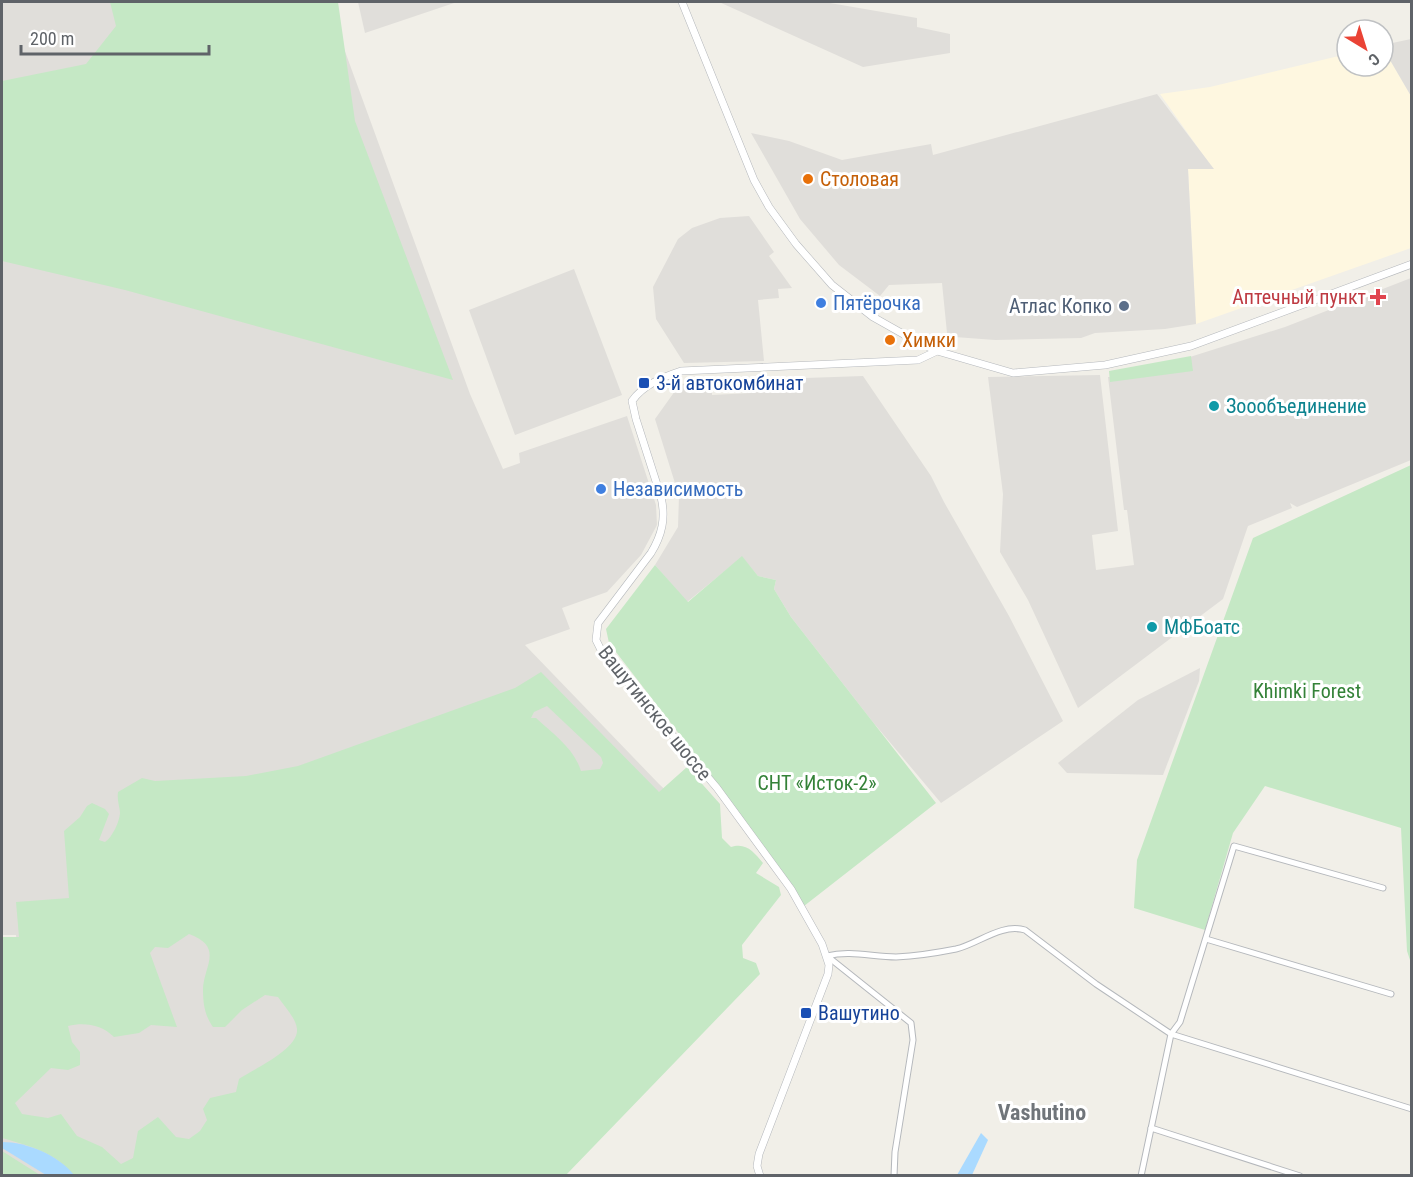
<svg xmlns="http://www.w3.org/2000/svg" width="1413" height="1177" font-family="'Roboto Condensed',sans-serif">
<style>
.commercial{fill:#fef7e0}
.industrial{fill:#e0deda}
.green{fill:#c5e8c5;fill-rule:evenodd}
.water{fill:#aadaff}
.lines{fill:none;stroke-linecap:round;stroke-linejoin:round}
.minor-casing{stroke:#b5b8bc;stroke-width:7}
.tertiary-casing{stroke:#b5b8bc;stroke-width:8}
.minor{stroke:#fff;stroke-width:5}
.tertiary{stroke:#fff;stroke-width:7}
.food-dot{fill:#e8710a;stroke:#fff;stroke-width:2}
.health-dot{fill:#e0444e;stroke:#fff;stroke-width:2}
.shop-dot{fill:#3f7fe0;stroke:#fff;stroke-width:2}
.service-dot{fill:#5c6f8a;stroke:#fff;stroke-width:2}
.transit-dot{fill:#1a4fb4;stroke:#fff;stroke-width:2}
.culture-dot{fill:#0f9aa8;stroke:#fff;stroke-width:2}
.labels{text-anchor:middle;dominant-baseline:central;stroke-width:6;stroke-linejoin:round;paint-order:stroke}
.food-label{font-size:20px;fill:#c56008;stroke:#fff;text-anchor:start}
.health-label{font-size:20px;fill:#be3a42;stroke:#fff;text-anchor:end}
.shop-label{font-size:20px;fill:#366cbe;stroke:#fff;text-anchor:start}
.service-label{font-size:20px;fill:#4e5e75;stroke:#fff;text-anchor:end}
.transit-label{font-size:20px;fill:#164399;stroke:#fff;text-anchor:start}
.culture-label{font-size:20px;fill:#0d838f;stroke:#fff;text-anchor:start}
.park-label{font-size:20px;fill:#348238;stroke:#fff}
.street-label{font-size:20px;fill:#5f6368;stroke:#fff}
.quarter-label{font-size:22px;font-weight:bold;fill:#70757a;stroke:#fff}
</style>
<rect width="100%" height="100%" fill="#f1efe8"/>
<path class="commercial" d="M1383,48L1411,96V248L1196,324L1188,168L1213,169L1160,94L1210,87L1347,54V66H1383Z"/>
<g class="industrial">
<path d="M2,2H327L470,394L503,469L520,463L519,453L627,416L656,505L657,525L641,555L607,592L562,608L570,629L525,645L659,784L777,896L527,1175H2V1093L29,1075L16,935H2Z"/>
<path d="M358,2H457L365,33Z"/>
<path d="M719,2H824L917,18V27L950,34V53L863,67Z"/>
<path d="M1411,39H1412L1411,96L1383,48V45Z"/>
<path d="M1157,94L1214,169H1188L1196,324L1165,329L1095,333L1081,338L995,340L955,337L947,333L942,283L889,285L880,296L839,265L800,219L751,133L789,141L842,160L931,144L933,155Z"/>
<path d="M749,216L774,252L769,256L792,288L778,289L779,298L758,300L764,361L684,363L656,319L653,287L678,239L692,228L720,218Z"/>
<path d="M574,269L622,395L515,435L469,310Z"/>
<path d="M1411,278V460L1297,507L1290,503L1292,508L1248,526L1223,599L1078,708L1028,600L1000,552L1003,494L988,377L1100,375L1118,531L1092,535L1096,570L1134,565L1127,510H1124L1108,377L1130,376L1285,327Z"/>
<path d="M863,376L931,476L944,502L1009,616L1063,721L941,803L872,721L791,617L774,589L776,580L758,576L742,557L687,602L655,565L678,527L679,496L655,419L680,384L712,383V395L751,393V380Z"/>
<path d="M1200,668L1199,681L1163,775L1067,773L1058,763L1138,700Z"/>
</g>
<g class="green">
<path d="M110,2H338L355,121L453,380L125,290L2,261V81L86,64L116,26Z"/>
<path d="M1191,356L1193,371L1110,382L1109,371Z"/>
<path d="M1411,465V963L1407,951L1401,828L1265,786L1233,833L1205,930L1134,908L1137,860L1253,538Z"/>
<path d="M742,556L758,576L776,580L774,589L791,617L936,803L804,906L724,792L609,643L606,629L655,565L688,602Z"/>
<path d="M541,672L659,792L687,767L720,804L722,838L731,847C746,842 754,852 763,863L756,873L779,887L781,895L742,945L743,958L756,963L760,974L566,1175H73C57,1153 27,1145 2,1138V937H19L16,902L69,898L64,831L80,817L87,806L92,803L105,809L109,814L99,840L105,842C112,838 120,821 120,812C119,804 117,800 118,792L142,778L155,781L246,776L298,766L515,688ZM547,706L601,757L603,763L600,769L581,771C574,748 553,734 536,718H531L534,712ZM189,934C225,947 203,967 203,990C203,1004 205,1016 213,1027H225L242,1010L265,995L278,997C284,1006 296,1018 297,1029C299,1049 254,1069 239,1079L236,1092L210,1098L203,1109L207,1120L200,1131L189,1139L176,1137L158,1117L138,1131L133,1158L121,1164L102,1147L77,1136L61,1114L48,1118L22,1114L15,1103L51,1068L68,1070L80,1065V1052L72,1042L68,1026C85,1022 102,1025 114,1037L139,1033L151,1025L177,1027L150,953L155,947L168,948Z"/>
<path d="M2,1151L40,1175H2Z"/>
</g>
<g class="water">
<path d="M981,1133L988,1140L972,1175H957Z"/>
<path d="M2,1142C27,1142 58,1155 74,1175H46L2,1148Z"/>
</g>
<g class="lines">
<g class="minor-casing">
<g id="minor">
<path d="M1206,939L1391,994"/>
<path d="M1151,1128L1300,1176"/>
<path d="M894,1176L895,1152L913,1040L911,1023L827,956C850,950 873,957 896,957C916,956 936,953 956,949C978,944 1001,923 1025,930L1096,984L1171,1034L1412,1109"/>
<path d="M1141,1176L1171,1034L1180,1022L1234,846L1383,888"/>
</g>
</g>
<g class="tertiary-casing">
<g id="tertiary">
<path d="M682,2L754,180L769,207L796,244L832,285L873,317L912,339L937,351L1013,373L1105,365L1191,346L1412,264"/>
<path d="M760,1176L757,1166L759,1154L828,974L829,965L822,944L791,889L717,788L602,652L596,640L598,623L651,553C662,535 666,518 661,497L636,419L632,401C643,385 663,377 681,371L918,360L937,351"/>
</g>
</g>
<use href="#minor" class="minor"/>
<use href="#tertiary" class="tertiary"/>
</g>
<g class="food-dot">
<circle cx="808" cy="179" r="6"/>
<circle cx="890" cy="340" r="6"/>
</g>
<path class="health-dot" d="M1375 288h6v6h6v6h-6v6h-6v-6h-6v-6h6z"/>
<g class="shop-dot">
<circle cx="821" cy="303" r="6"/>
<circle cx="601" cy="489" r="6"/>
</g>
<circle class="service-dot" cx="1124" cy="306" r="6"/>
<g class="transit-dot">
<rect x="638" y="377" width="12" height="12" rx="3"/>
<rect x="800" y="1007" width="12" height="12" rx="3"/>
</g>
<g class="culture-dot">
<circle cx="1214" cy="406" r="6"/>
<circle cx="1152" cy="627" r="6"/>
</g>
<g class="labels">
<g class="food-label">
<text x="820" y="179">Столовая</text>
<text x="902" y="340">Химки</text>
</g>
<g class="health-label">
<text x="1366" y="297">Аптечный пункт</text>
</g>
<g class="shop-label">
<text x="833" y="303">Пятёрочка</text>
<text x="613" y="489">Независимость</text>
</g>
<g class="service-label">
<text x="1112" y="306">Атлас Копко</text>
</g>
<g class="transit-label">
<text x="656" y="383">3-й автокомбинат</text>
<text x="818" y="1013">Вашутино</text>
</g>
<g class="culture-label">
<text x="1226" y="406">Зоообъединение</text>
<text x="1164" y="627">МФБоатс</text>
</g>
<g class="park-label">
<text x="1307" y="691">Khimki Forest</text>
<text x="817" y="783">СНТ «Исток-2»</text>
</g>
<g class="street-label">
<text transform="translate(655 713) rotate(51)">Вашутинское шоссе</text>
</g>
<g class="quarter-label">
<text x="1042" y="1112">Vashutino</text>
</g>
</g>
<rect width="1413" height="1177" fill="none" stroke="#5f6368" stroke-width="6"/>
<g transform="translate(1365 48) rotate(142)"><circle r="28" fill="#ffffff" stroke="#bfc1c3" stroke-width="1.5"/>
<path d="M0-4.5L10 22L0 15L-10 22Z" fill="#ea4335"/>
<text y="-9" font-size="16" font-weight="bold" text-anchor="middle" fill="#5f6368">С</text>
</g>
<path d="M21 45v9h188v-9" fill="none" stroke="#5f6368" stroke-width="3"/>
<text x="30" y="45" font-size="18" fill="#5f6368" stroke="#ffffff" stroke-width="4.5" paint-order="stroke">200 m</text>
</svg>
